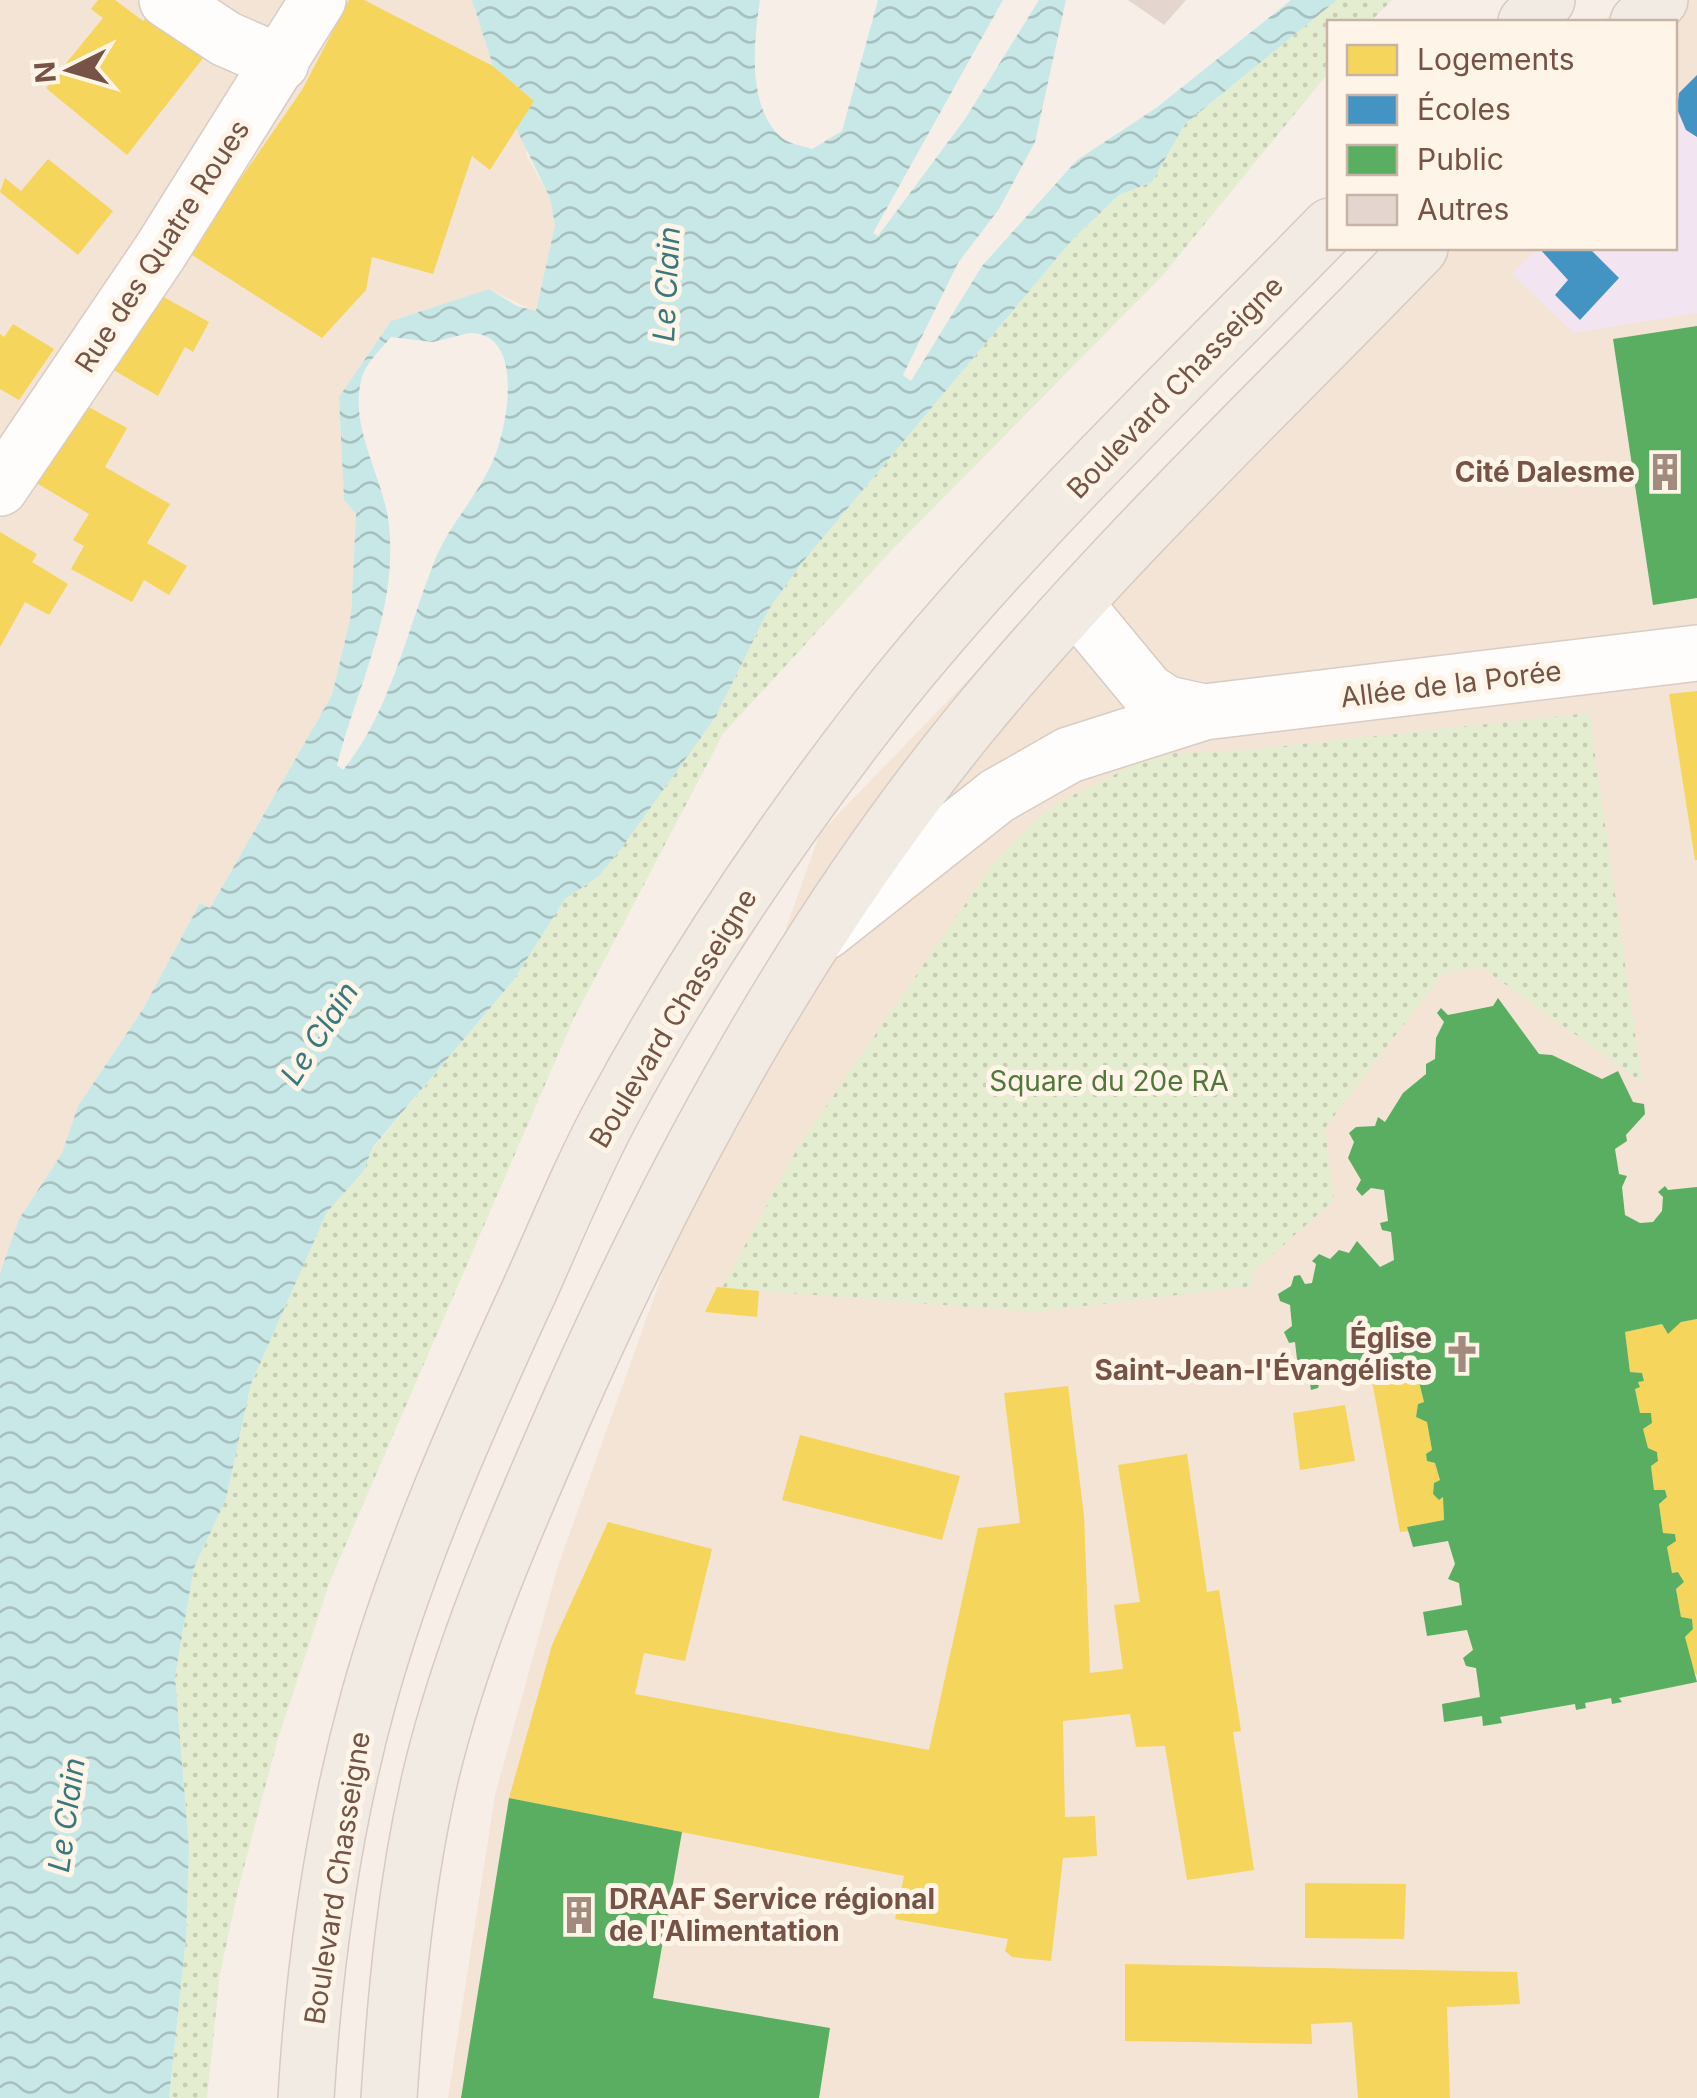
<svg xmlns="http://www.w3.org/2000/svg" width="1697" height="2098" font-family="Inter,sans-serif">
<style>
.residential{fill:#f3e4d6}
.education{fill:#f2e5f1}
.park{fill:url(#park-dots)}
.water{fill:url(#water-waves);fill-rule:evenodd}
.homes{fill:#f6d55c}
.schools{fill:#4393c3}
.public{fill:#5aae61}
.building{fill:#e4d6ce}
.lines{fill:none;stroke-linecap:round;stroke-linejoin:round}
.minor-casing{stroke:#d8ccc5;stroke-width:58}
.major-casing{stroke:#d6cac3;stroke-width:58}
.minor{stroke:#fefdfb;stroke-width:55}
.major{stroke:#f2ebe4;stroke-width:55}
.labels{text-anchor:middle;dominant-baseline:central;stroke-width:10;stroke-linejoin:round;paint-order:stroke}
.street-label{font-size:28px;fill:#765346;stroke:#fff4e8}
.poi-label{font-size:28px;font-weight:bold;fill:#765346;stroke:#fff4e8;text-anchor:end}
.park-label{font-size:28px;fill:#52773b;stroke:#fff4e8}
.water-label{font-size:30px;font-style:italic;fill:#39787d;stroke:#fff4e8}
</style>
<defs>
<pattern id="park-dots" width="8" height="8" patternUnits="userSpaceOnUse" patternTransform="scale(2.5)"><rect width="8" height="8" fill="#e4edd0"/><path d="M2 2h.1M6 6h.1" fill="none" stroke="#c7cdb4" stroke-width="1.8" stroke-linecap="round"/></pattern>
<pattern id="water-waves" width="16" height="10" patternUnits="userSpaceOnUse" patternTransform="scale(2.5)"><rect width="16" height="10" fill="#c8e8e8"/><path d="M0 5q4-4 8 0t8 0" fill="none" stroke="#a7bfbe"/></pattern>
</defs>
<rect width="100%" height="100%" fill="#f7efe7"/>
<g class="residential">
<path d="M0,0H472L493,66L534,101L526,154L550,198L555,225L536,312L489,289L391,321L339,397L344,500L356,514L351,615L332,695L210,908L201,903L143,1009L78,1106L62,1153L19,1219L0,1273Z"/>
<path d="M1624,0H1697V2098H448L495,1795L558,1566L820,833L1385,248H1674V22H1603Z"/>
</g>
<path class="education" d="M1697,75V313L1574,333L1512,274L1539,248H1674L1675,98Z"/>
<g class="park">
<path d="M1337,0H1392L1370,22H1330L1329,72L1163,275L892,550L723,734L574,1018L330,1581L277,1742L239,1886L220,1974L207,2098H169L186,1939L189,1848L175,1676L194,1568L226,1499L251,1384L327,1212L363,1172L373,1148L513,981L565,899L599,876L715,718L769,609L801,564L1072,240L1119,195L1152,182L1185,124Z"/>
<path d="M1589,713L1642,1082L1481,967L1442,974L1325,1128L1334,1200L1252,1273L1253,1286L1034,1312L722,1288L798,1147L992,865L1039,817L1065,799L1156,754L1246,750Z"/>
</g>
<path class="water" d="M472,0H760C754,40 746,107 782,138C789,144 804,146 812,149L842,131L878,0H1003L873,233L878,236L965,119L1039,0H1066L1035,142L999,209L958,263L903,375L911,381L982,266L1077,160L1156,108L1291,0H1337L1185,124L1152,182L1119,195L1072,240L801,564L769,609L715,718L620,850L599,876L565,899L513,981L373,1147L363,1172L327,1212L251,1384L226,1499L194,1568L175,1676L189,1848L186,1939L169,2098H0V1273L19,1219L62,1153L78,1106L143,1009L200,903L210,908L332,695L351,615L356,514L344,500L339,397L391,321L489,289L517,306L536,311L555,225L550,198L516,128L534,101L493,66ZM469,333C523,332 509,417 496,453C482,492 450,522 435,560C407,629 391,711 343,770L337,765C358,684 398,611 389,525C384,477 346,424 363,374C368,361 383,347 391,337L433,342Z"/>
<g class="homes">
<path d="M98,0H115L143,21L157,5L211,48L127,155L46,88L103,18L91,9Z"/>
<path d="M349,0H364L493,66L534,101L490,170L472,156L433,274L372,257L366,290L322,338L189,253L302,90Z"/>
<path d="M48,159L113,211L78,255L0,192L5,178L21,191Z"/>
<path d="M160,295L209,322L193,352L185,347L158,396L110,368Z"/>
<path d="M13,324L54,349L19,400L0,389V334L4,337Z"/>
<path d="M85,405L127,428L105,467L170,504L147,543L187,566L169,595L144,580L132,602L71,569L84,546L73,540L89,514L33,481Z"/>
<path d="M0,532L37,554L32,562L68,584L49,615L25,602L0,647Z"/>
<path d="M1697,691V860H1695L1669,694Z"/>
<path d="M717,1287L759,1291L757,1317L705,1312Z"/>
<path d="M1697,1319V1675L1691,1669L1685,1637L1693,1629L1692,1619L1681,1617L1676,1589L1684,1582L1678,1572L1672,1573L1667,1547L1676,1541L1675,1534L1663,1533L1659,1504L1667,1497L1665,1490H1654L1651,1466L1658,1461L1657,1452L1648,1448L1643,1429L1652,1423L1651,1413H1640L1635,1389L1640,1387L1638,1382L1644,1381L1642,1373L1630,1372L1625,1332L1662,1324L1668,1334L1681,1322Z"/>
<path d="M1415,1366L1424,1402L1418,1404L1416,1417L1427,1422L1432,1450L1426,1454L1427,1461L1435,1463L1440,1480L1434,1483L1433,1494L1439,1500L1443,1497L1444,1520L1407,1527L1409,1531L1400,1532L1372,1381L1379,1380L1377,1375L1384,1371Z"/>
<path d="M1068,1386L1084,1516L1090,1673L1123,1669L1114,1605L1140,1602L1118,1465L1187,1454L1207,1592L1219,1590L1241,1731L1233,1732L1254,1870L1187,1880L1165,1746L1136,1747L1130,1714L1063,1721L1065,1817L1095,1816L1097,1856L1063,1858L1051,1961L1012,1957L1005,1951L1008,1939L895,1919L904,1876L509,1798L552,1645L608,1522L712,1549L685,1661L644,1653L635,1694L929,1750L978,1528L1020,1523L1004,1393Z"/>
<path d="M1345,1405L1355,1461L1300,1470L1293,1413Z"/>
<path d="M800,1435L960,1476L942,1540L782,1500Z"/>
<path d="M1305,1883L1406,1884L1404,1939L1305,1938Z"/>
<path d="M1125,1964L1517,1972L1520,2004L1447,2007L1450,2098H1358L1352,2022L1311,2024L1312,2044L1125,2041Z"/>
</g>
<g class="schools">
<path d="M1697,75V137L1686,130L1677,109L1679,93Z"/>
<path d="M1539,248H1589L1619,278L1580,320L1555,295L1568,280Z"/>
</g>
<g class="public">
<path d="M1697,326V598L1653,605L1613,339Z"/>
<path d="M1498,998L1539,1054L1552,1055L1602,1079L1618,1071L1633,1102L1644,1104L1645,1114L1626,1135L1627,1141L1615,1149L1619,1174L1627,1176L1622,1187L1625,1215L1640,1223L1653,1222L1662,1211L1663,1197L1658,1192L1665,1186L1668,1190L1697,1187V1319L1681,1322L1668,1334L1662,1324L1625,1332L1630,1372L1642,1373L1644,1381L1638,1382L1640,1387L1635,1389L1640,1413H1651L1652,1423L1643,1429L1648,1448L1657,1452L1658,1461L1651,1466L1654,1490H1665L1667,1497L1659,1504L1663,1533L1675,1534L1676,1541L1667,1547L1672,1573L1678,1572L1684,1582L1676,1589L1681,1617L1692,1619L1693,1629L1685,1637L1697,1682L1619,1698L1622,1702L1612,1704L1611,1698L1585,1703L1586,1708L1576,1710L1575,1704L1500,1717L1502,1723L1483,1726L1482,1716L1444,1722L1442,1704L1480,1697L1476,1668L1466,1666L1463,1658L1473,1650L1467,1630L1427,1636L1423,1612L1462,1605L1459,1583L1448,1579L1455,1564L1448,1541L1413,1547L1407,1527L1444,1520L1443,1497L1439,1500L1433,1494L1434,1483L1440,1480L1435,1463L1427,1461L1426,1454L1432,1450L1427,1422L1416,1417L1418,1404L1424,1402L1415,1366L1384,1371L1377,1375L1379,1380L1372,1381L1367,1374L1320,1381L1318,1388L1311,1390L1310,1384L1293,1378L1292,1369L1298,1368L1295,1342L1289,1343L1284,1332L1292,1326L1290,1305L1280,1301L1278,1294L1291,1286L1294,1276L1300,1275L1305,1284L1312,1283L1316,1264L1312,1261L1319,1254L1330,1259L1339,1250L1349,1253L1357,1241L1380,1267L1394,1260L1391,1232L1382,1230L1380,1223L1388,1221L1384,1190L1371,1188L1362,1196L1356,1189L1361,1180L1348,1158L1354,1142L1349,1133L1356,1127L1375,1126L1378,1117L1385,1122L1403,1093L1426,1074V1064L1435,1059L1436,1038L1444,1022L1437,1013L1441,1008L1448,1015L1493,1006Z"/>
<path d="M509,1798L682,1832L653,1998L830,2028L819,2098H461Z"/>
</g>
<path class="building" d="M1128,0H1186L1164,25Z"/>
<g class="lines">
<g class="minor-casing">
<g id="minor">
<path d="M167,0L226,39L281,63"/>
<path d="M0,488L160,252L318,0"/>
<path d="M1075,604L1147,691L1167,704L1204,712"/>
<path d="M825,932L997,796L1069,755L1204,712L1697,653"/>
</g>
</g>
<g class="major-casing">
<g id="major">
<path d="M1526,22L1547,0"/>
<path d="M1638,22L1660,0"/>
<path d="M306,2098C314,1964 333,1827 369,1697C408,1557 469,1421 530,1289C557,1229 582,1167 613,1110C684,978 768,852 859,733C995,555 1173,388 1330,226"/>
<path d="M389,2098C396,1989 406,1881 431,1774C461,1650 512,1533 563,1417C671,1172 801,931 971,723C1109,555 1269,404 1420,248"/>
</g>
</g>
<use href="#minor" class="minor"/>
<use href="#major" class="major"/>
</g>
<defs>
<g id="building-bare" transform="scale(3)"><path d="M-4-6H4V6H1V3H-1V6H-4ZM-2.5-4.3h1.7v1.8h-1.7ZM.8-4.3h1.7v1.8H.8ZM-2.5-1h1.7V.8h-1.7ZM.8-1h1.7V.8H.8Z" fill="#a38a7e" stroke="#fff4e8" stroke-width="2.5" paint-order="stroke"/></g>
<g id="church-bare" transform="scale(3)"><path d="M-1.2-6h2.4v3.5h3.3v2.4h-3.3V6h-2.4V-.1h-3.3v-2.4h3.3Z" fill="#a38a7e" stroke="#fff4e8" stroke-width="2.5" paint-order="stroke"/></g>
</defs>
<g fill-rule="evenodd">
<use href="#building-bare" x="1665" y="472"/>
<use href="#church-bare" x="1462" y="1354"/>
<use href="#building-bare" x="579" y="1915"/>
</g>
<g class="labels">
<g class="street-label">
<text transform="translate(162 246) rotate(-57)">Rue des Quatre Roues</text>
<text transform="translate(1175 387) rotate(-46)">Boulevard Chasseigne</text>
<text transform="translate(1451 684) rotate(-7)">Allée de la Porée</text>
<text transform="translate(673 1018) rotate(-59)">Boulevard Chasseigne</text>
<text transform="translate(337 1878) rotate(-81)">Boulevard Chasseigne</text>
</g>
<g class="poi-label">
<text x="1635" y="472">Cité Dalesme</text>
<text x="1432" y="1338">Église<tspan x="1432" dy="32">Saint-Jean-l'Évangéliste</tspan></text>
<text x="609" y="1899" text-anchor="start">DRAAF Service régional<tspan x="609" dy="32">de l'Alimentation</tspan></text>
</g>
<g class="park-label">
<text x="1109" y="1081">Square du 20e RA</text>
</g>
<g class="water-label">
<text transform="translate(666 284) rotate(-87)">Le Clain</text>
<text transform="translate(319 1033) rotate(-57)">Le Clain</text>
<text transform="translate(66 1815) rotate(-82)">Le Clain</text>
</g>
</g>
<rect x="1327" y="20" width="350" height="230" fill="#fff4e8" stroke="#c8b4a7" stroke-width="2.5"/>
<rect x="1347" y="45" width="50" height="30" fill="#f6d55c" stroke="#c8b4a7" stroke-width="2.5"/>
<text x="1417" y="70" font-size="30" fill="#765346">Logements</text>
<rect x="1347" y="95" width="50" height="30" fill="#4393c3" stroke="#c8b4a7" stroke-width="2.5"/>
<text x="1417" y="120" font-size="30" fill="#765346">Écoles</text>
<rect x="1347" y="145" width="50" height="30" fill="#5aae61" stroke="#c8b4a7" stroke-width="2.5"/>
<text x="1417" y="170" font-size="30" fill="#765346">Public</text>
<rect x="1347" y="195" width="50" height="30" fill="#e4d6ce" stroke="#c8b4a7" stroke-width="2.5"/>
<text x="1417" y="220" font-size="30" fill="#765346">Autres</text>
<g transform="translate(70 70) rotate(265)" stroke="#fff4e8" stroke-width="8" paint-order="stroke">
<path d="M0-8L18 38L0 25L-18 38Z" fill="#765346"/>
<text y="-15" font-size="28" font-weight="bold" text-anchor="middle" fill="#765346">N</text>
</g>
</svg>
